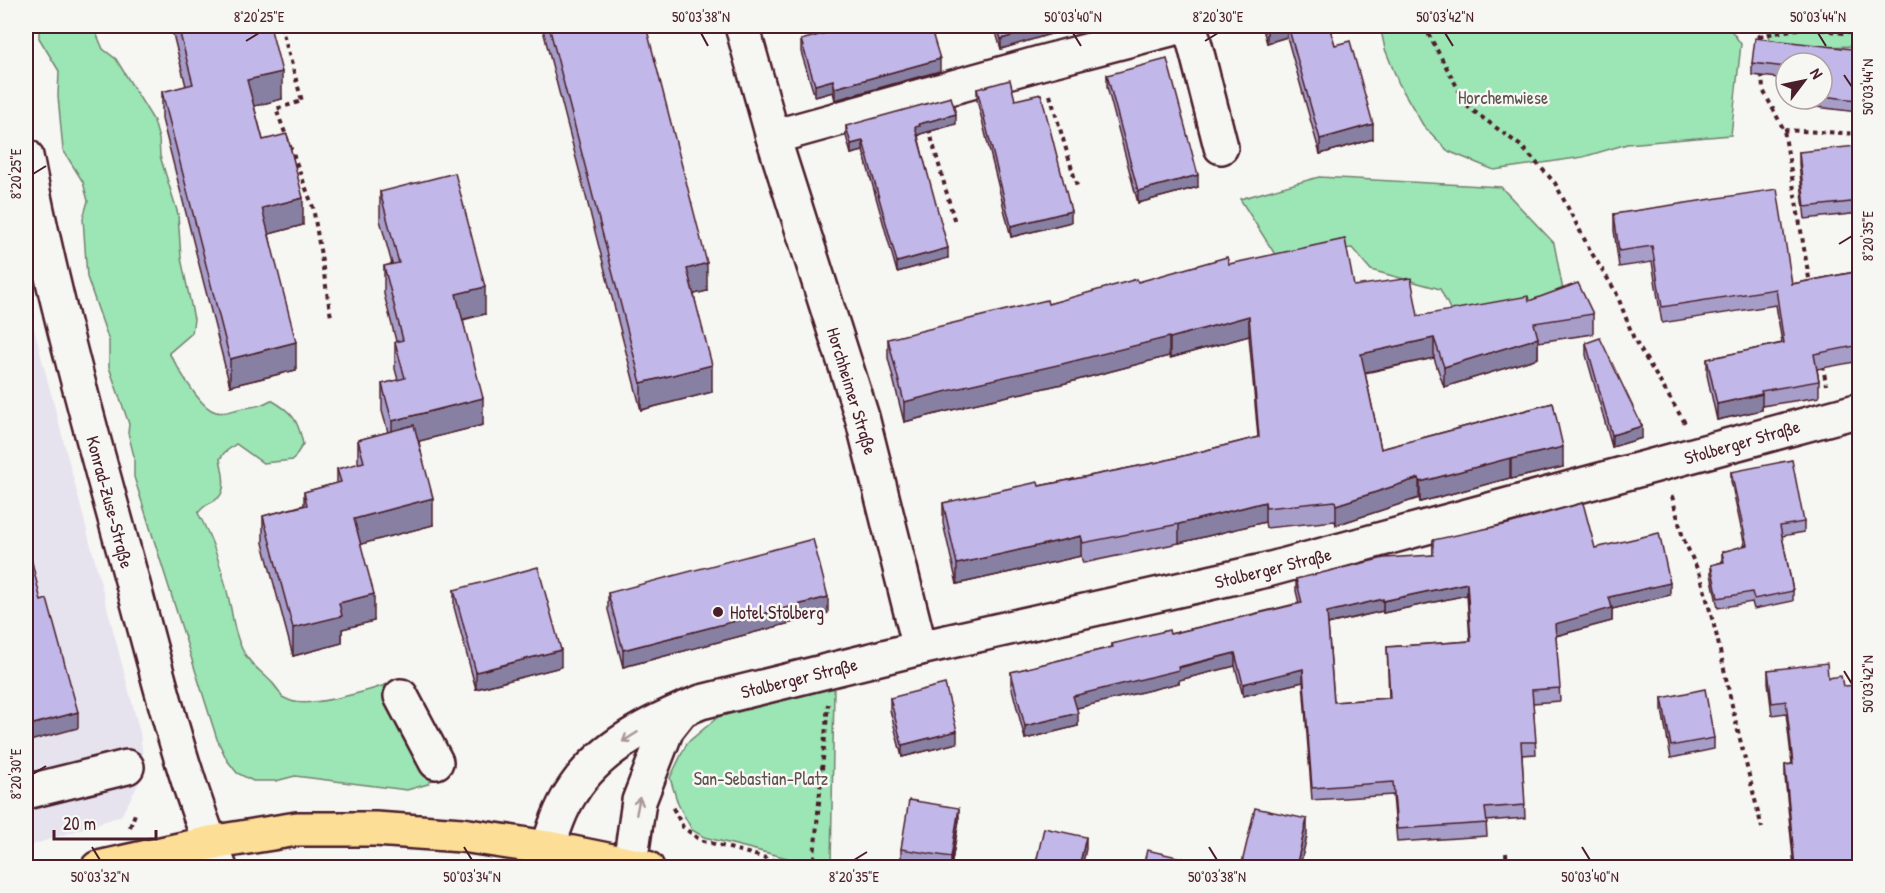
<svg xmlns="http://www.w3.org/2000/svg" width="1885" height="893" font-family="'Patrick Hand',sans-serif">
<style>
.built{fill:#e6e3ef}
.green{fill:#9ce5b4;stroke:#738270;stroke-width:1.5}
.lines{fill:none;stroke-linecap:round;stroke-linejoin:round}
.minor-casing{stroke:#4a1f2b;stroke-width:38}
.major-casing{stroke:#4a1f2b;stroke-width:38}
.path{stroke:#4a1f2b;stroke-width:4;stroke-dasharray:4.5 4.5;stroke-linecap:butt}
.minor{stroke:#f6f6f2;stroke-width:33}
.major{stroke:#fcde96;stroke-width:33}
.wall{fill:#a69dc8;stroke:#4a1f2b;stroke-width:1.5;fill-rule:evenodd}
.shaded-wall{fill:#8780a2;stroke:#4a1f2b;stroke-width:1.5}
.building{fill:#c1b7e8;stroke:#4a1f2b;stroke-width:1.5;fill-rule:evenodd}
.oneway{stroke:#a99598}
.ticks{fill:none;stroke:#4a1f2b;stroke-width:2}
.poi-dot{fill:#4a1f2b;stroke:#f6f6f2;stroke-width:2}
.labels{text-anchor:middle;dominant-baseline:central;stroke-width:5;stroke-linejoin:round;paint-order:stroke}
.park-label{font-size:18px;fill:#5e504d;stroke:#f6f6f2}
.street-label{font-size:18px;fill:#4a1f2b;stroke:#f6f6f2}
.poi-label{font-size:18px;fill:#4a1f2b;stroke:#f6f6f2;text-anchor:start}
.neatline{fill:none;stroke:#4a1f2b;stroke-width:2}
.ticks-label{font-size:15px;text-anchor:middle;fill:#4a1f2b}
</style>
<rect width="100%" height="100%" fill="#f6f6f2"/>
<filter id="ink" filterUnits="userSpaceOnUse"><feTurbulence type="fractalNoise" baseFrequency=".0167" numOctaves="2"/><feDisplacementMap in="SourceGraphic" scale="12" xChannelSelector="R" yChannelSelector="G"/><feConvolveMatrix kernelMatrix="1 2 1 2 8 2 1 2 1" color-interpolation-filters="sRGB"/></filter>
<g filter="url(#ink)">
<path class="built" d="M26,298L140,733L145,772L121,816L26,847Z"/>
<g class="green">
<path d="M39,26H97V35L103,49L116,59L154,121L159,139L160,156L178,214L181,258L194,319L192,333L169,353C179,368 199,408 216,412C225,414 230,411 239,409C253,406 257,408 271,400C292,412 298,419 303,444L293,460L263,463L236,444L224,453L220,459C222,469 228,490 218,498C210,505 207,502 198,513C215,543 224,575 231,609C234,625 235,633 242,649C251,669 273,677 282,697C287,699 291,702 296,702C316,706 373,690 393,682L436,775L428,784L407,790L295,776L276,781H253L237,773L227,760L217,739L134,477V456L128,433L129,424L109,367V341L87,277L83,218L88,201L83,182L63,150L58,96L59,71L39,38Z"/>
<path d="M1380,26H1728L1741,44L1731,135L1627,144L1583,157L1494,170L1448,151L1423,125L1399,84L1385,49Z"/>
<path d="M1766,26H1859V46L1773,48Z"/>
<path d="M1319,177L1501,187L1554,243L1565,301L1457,323L1440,289L1371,270L1352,248L1276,256L1240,199Z"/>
<path d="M834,688L831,867H823L704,837L692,830L678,804L670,778L687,743L718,717Z"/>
</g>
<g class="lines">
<g class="minor-casing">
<g id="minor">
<path d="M742,26L773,137L862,417L920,648"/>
<path d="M1190,26L1221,147"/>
<path d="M773,137L1040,63L1182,26"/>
<path d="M26,156C53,297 92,435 130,573C157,672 181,773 220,868"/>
<path d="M401,696L436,762"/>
<path d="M26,792L127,767"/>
<path d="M548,848C554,829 560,810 571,793C599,747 653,721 701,702L920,648L1267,570L1860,410"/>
<path d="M630,864L639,801L667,729L682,710"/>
</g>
</g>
<g class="major-casing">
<path id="major" d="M98,868L210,843L297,829H375L462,835L548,848L647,868"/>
</g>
<g class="path">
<path d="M281,26L302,101L276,109L313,207L331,317"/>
<path d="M1424,26L1468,107L1521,146L1555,183L1591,252L1616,292L1634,339L1685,423"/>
<path d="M1756,26L1760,42"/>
<path d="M1759,36L1808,27L1843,33L1860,32"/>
<path d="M1762,74L1763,90L1784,130L1810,284"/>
<path d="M1050,95L1077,186"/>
<path d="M929,129L955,223"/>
<path d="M1784,130L1860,134"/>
<path d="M1823,365L1826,385"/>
<path d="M1672,496L1683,538L1701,577L1717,637L1735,719L1762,828"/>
<path d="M673,808L683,827L700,840L802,868"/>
<path d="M130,827L135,814"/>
<path d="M1506,853L1507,868"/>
<path d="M813,868L828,704"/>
</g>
<use href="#minor" class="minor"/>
<use href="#major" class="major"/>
</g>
<g class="wall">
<path d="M171,26H270L282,99L254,106L263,140L303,225L269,234L296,370L230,386L162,119V92L186,86Z"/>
<path d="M542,26H631L707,291L694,294L712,392L641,410Z"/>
<path d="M994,26H1099L1076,32L1074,27L1001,49Z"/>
<path d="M1262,26H1329L1335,45L1373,139L1320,154L1287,37L1267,43Z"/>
<path d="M801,40L940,71L835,100L833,92L815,97L801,52Z"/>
<path d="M1860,50V91L1857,112L1809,106V99H1822V63H1786V79L1752,75V63Z"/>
<path d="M1107,75L1198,187L1138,203L1107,87Z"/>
<path d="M977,89L1015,100L1071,222L1011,237L977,100Z"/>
<path d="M956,124L920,134V135L918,136L948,258L897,272L863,151L851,154L846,136V126Z"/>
<path d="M1799,152L1860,155V213L1805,219L1799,164Z"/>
<path d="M380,192L485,314L463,320L483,425L419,441L433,525L360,544L374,621L342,629V643L293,656L263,543V516L304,505V492L337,483V469L358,464V440L388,432L382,411V384L398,380L395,369V342L396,341L384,294V266L392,264L380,220Z"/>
<path d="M1614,214L1792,284L1860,271V361L1817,369L1819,381V397L1762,406V410L1717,420L1707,375V359L1782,343L1776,305L1662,323L1652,262L1619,267L1614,230Z"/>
<path d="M1229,264L1354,286L1418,316L1529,301L1593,314V334L1538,342V358L1444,387L1434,358L1365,373L1381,449L1553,403L1563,467L1511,479L1510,478L1420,502L1419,498L1336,525L1335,521L1266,528L1265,522L1179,543L1083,563L1081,556L957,584L943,523V503L1039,486L1159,462L1258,437L1249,336L1170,358L1169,356L1062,384L964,406V407L904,422L888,358V339L1048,304L1138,282Z"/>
<path d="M1586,343L1642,438L1612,447L1586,355Z"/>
<path d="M1731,472L1804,522V532L1782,536L1793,591V601L1754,609L1752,602L1718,608L1711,574V565L1722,562V552L1745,546L1731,481Z"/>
<path d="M1433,540L1595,548L1670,595L1612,609V621L1556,636L1560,701L1533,703L1536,754L1522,755L1525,818L1486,821L1487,836L1397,842L1393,795L1312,800L1303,682L1243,696L1235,666L1179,680V683L1076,708L1078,726L1025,739L1011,685V672L1112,647V644L1170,634L1299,603L1296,591V579L1433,555ZM1467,595L1470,641L1387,647L1389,698L1334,702L1328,624L1383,611V613Z"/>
<path d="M454,590L561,667L476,689L454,607Z"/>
<path d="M608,593L828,613L623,667L608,610Z"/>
<path d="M1768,670L1828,678L1860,867H1794L1785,777V765L1792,764L1786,713L1772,715L1768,682Z"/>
<path d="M890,698L957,743L902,757L890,710Z"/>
<path d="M1662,698L1714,738V749L1671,758L1662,710Z"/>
<path d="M959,820L951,867H942L901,861V849Z"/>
</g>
<g class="shaded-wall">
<path d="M1046,26H1074V27L1001,49V39Z"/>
<path d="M1076,26H1099L1076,32Z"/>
<path d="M1275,26H1287V37L1267,43V28Z"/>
<path d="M940,59V71L835,100V88Z"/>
<path d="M282,72V99L247,108V80Z"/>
<path d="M1860,79V91L1857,112V100Z"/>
<path d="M833,80V92L815,97V85Z"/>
<path d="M956,114V124L920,134V135L915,137V127L919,124Z"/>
<path d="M1373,124V139L1320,154V139Z"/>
<path d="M863,141V151L851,154V144Z"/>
<path d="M1198,175V187L1138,203V191Z"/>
<path d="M303,198V225L262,236V208Z"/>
<path d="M1071,211V222L1011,237V226Z"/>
<path d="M948,248V258L897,272V262Z"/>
<path d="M707,263V291L687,296V269Z"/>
<path d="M485,287V314L456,321V294Z"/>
<path d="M1249,316V336L1170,358V338Z"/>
<path d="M1169,337V356L1062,384L964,406V407L904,422V402L964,386Z"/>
<path d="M1434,338V358L1361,373V354Z"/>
<path d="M1538,338V358L1444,387V367Z"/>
<path d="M296,342V370L230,386V359Z"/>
<path d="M712,365V392L641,410V383Z"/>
<path d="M1762,394V410L1717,420V404Z"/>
<path d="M483,398V425L392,448V421Z"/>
<path d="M1642,426V438L1612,447V435Z"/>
<path d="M1563,447V467L1511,479V459Z"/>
<path d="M1510,458V478L1420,502V482Z"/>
<path d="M1419,478V498L1336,525V505Z"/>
<path d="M433,498V525L354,546V519Z"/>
<path d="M1265,502V522L1179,543V524Z"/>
<path d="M1081,536V556L957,584V564Z"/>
<path d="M1467,583V595L1383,613V601Z"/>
<path d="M1670,583V595L1612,609V621L1555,636V624L1609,597Z"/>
<path d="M374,594V621L342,629V643L293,656V628L339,603Z"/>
<path d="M828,597V613L623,667V650Z"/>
<path d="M1383,599V611L1327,624V612Z"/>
<path d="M561,650V667L476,689V672Z"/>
<path d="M1235,653V666L1179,680V683L1073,709V696Z"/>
<path d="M1303,669V682L1243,696V684Z"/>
<path d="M78,712V728L26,742V726Z"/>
<path d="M1078,713V726L1025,739V726Z"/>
<path d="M957,731V743L902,757V745Z"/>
<path d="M959,808V820L951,867V857Z"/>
<path d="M1307,819V836L1300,867H1296Z"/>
<path d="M1086,837V849L1082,867H1079Z"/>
</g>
<g class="building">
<path d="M178,26H270L282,72L247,80L263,140L287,134L303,198L262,208L296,342L230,359L162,92L193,84Z"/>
<path d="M549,26H631L632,29L646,26L707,263L687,269L712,365L641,383Z"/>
<path d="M851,26H930L940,59L835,88L833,80L815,85L801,40Z"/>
<path d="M997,26H1046L1001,39Z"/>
<path d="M1288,26H1329L1335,45L1350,41L1373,124L1320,139Z"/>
<path d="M1755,38L1860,50V79L1857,100L1822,96V63H1786V67L1752,63Z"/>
<path d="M1167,59L1198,175L1138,191L1107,75Z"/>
<path d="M1010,80L1015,100L1041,94L1071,211L1011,226L977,89Z"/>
<path d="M951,97L956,114L919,124L920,126L915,127L948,248L897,262L863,141L851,144L846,126Z"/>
<path d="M1856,146L1857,155H1860V201L1805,207L1799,152Z"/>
<path d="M455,173L485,287L456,294L483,398L392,421L382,384L405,378L395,342L403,340L384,266L399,263L380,192Z"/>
<path d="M1777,189L1792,284L1860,271V345L1814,354L1819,381L1761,391L1762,394L1717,404L1707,359L1784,343L1776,289L1662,307L1652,246L1619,251L1614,214Z"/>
<path d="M1345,239L1354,286L1411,278L1418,316L1528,296L1529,301L1578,283L1593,314L1534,323L1538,338L1444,367L1434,338L1361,354L1381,449L1553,403L1563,447L1511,459L1510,458L1420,482L1419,478L1336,505L1335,501L1266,508L1265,502L1179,524L1083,543L1081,536L957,564L943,503L1038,482L1039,486L1159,462L1259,437L1249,316L1170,338L1169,337L1062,364L964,386V387L904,402L888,339L1047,300L1048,304L1137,279L1138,282L1227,257L1229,264Z"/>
<path d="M1600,338L1642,426L1612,435L1586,343Z"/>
<path d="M414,425L433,498L354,519L374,594L339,603L342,616L293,628L263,516L307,505L304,492L341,482L337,469L364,462L358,440Z"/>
<path d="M1792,460L1804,522L1780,526L1793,591L1754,599L1752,592L1718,598L1711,565L1724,562L1722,552L1747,545L1731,472Z"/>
<path d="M1583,503L1595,548L1659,533L1670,583L1609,597L1612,608L1555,624L1560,688L1532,690L1536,742H1521L1525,805L1485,808L1487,823L1397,829L1393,782L1312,788L1303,669L1243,684L1235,653L1178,667L1179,670L1073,696L1078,713L1025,726L1011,672L1113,647L1112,644L1169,630L1170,634L1302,603L1296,579L1384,558L1433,555V540L1508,524ZM1467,583L1471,641L1387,647L1390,698L1334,702L1327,612L1383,599V601Z"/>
<path d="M26,536L41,601L47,599L78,712L26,726Z"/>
<path d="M813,539L828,597L623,650L608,593Z"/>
<path d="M538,567L561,650L476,672L454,590Z"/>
<path d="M1827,663L1828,678L1841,676L1843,686L1860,685V867H1795L1785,765L1793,764L1786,701L1772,703L1768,670Z"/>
<path d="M945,684L957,731L902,745L890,698Z"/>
<path d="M1705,689L1714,738L1671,746L1662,698Z"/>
<path d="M909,800L959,808L951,857L901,849Z"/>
<path d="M1255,808L1307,819L1296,867H1241Z"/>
<path d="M1044,828L1086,837L1079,867H1035Z"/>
<path d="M1147,850L1186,859L1184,867H1143Z"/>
</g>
<defs><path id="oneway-shaft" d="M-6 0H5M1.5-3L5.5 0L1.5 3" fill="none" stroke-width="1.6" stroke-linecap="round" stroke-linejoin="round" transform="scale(1.5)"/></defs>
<g class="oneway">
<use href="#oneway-shaft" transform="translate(630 737) rotate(148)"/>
<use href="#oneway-shaft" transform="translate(638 806) rotate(-79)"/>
</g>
</g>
<path class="ticks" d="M701,33L708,46M1073,33L1081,46M1445,33L1453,46M1818,33L1826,46M246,41L259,33M1205,41L1218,33M1844,75L1852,87M33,174L46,166M1839,244L1852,236M1844,671L1852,684M33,774L46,766M92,847L100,860M464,847L472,860M1209,847L1217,860M1582,847L1590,860M854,860L867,852"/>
<circle class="poi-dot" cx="718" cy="612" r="6"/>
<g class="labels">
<g class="park-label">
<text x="1503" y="97">Horchemwiese</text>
<text x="761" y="778">San-Sebastian-Platz</text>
</g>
<g class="street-label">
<text transform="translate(852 391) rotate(73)">Horchheimer Straße</text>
<text transform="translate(1742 442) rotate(-16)">Stolberger Straße</text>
<text transform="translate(110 502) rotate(75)">Konrad-Zuse-Straße</text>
<text transform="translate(1273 568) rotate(-14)">Stolberger Straße</text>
<text transform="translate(799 678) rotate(-14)">Stolberger Straße</text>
</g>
<g class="poi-label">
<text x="730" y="612">Hotel Stolberg</text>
</g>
</g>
<rect width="1885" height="893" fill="none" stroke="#f6f6f2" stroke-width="66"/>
<g transform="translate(1804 81) rotate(58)"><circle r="28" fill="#f6f6f2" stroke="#b1a0a2" stroke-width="1.5"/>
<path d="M0-4.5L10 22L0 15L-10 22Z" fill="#4a1f2b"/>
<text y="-9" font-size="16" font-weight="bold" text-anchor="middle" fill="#4a1f2b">N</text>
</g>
<path d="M54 830v9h102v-9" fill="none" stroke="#4a1f2b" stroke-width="3"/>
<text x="63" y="830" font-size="18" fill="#4a1f2b" stroke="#f6f6f2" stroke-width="4.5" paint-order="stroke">20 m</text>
<rect x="33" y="33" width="1819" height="827" class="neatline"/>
<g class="ticks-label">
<text x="259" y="22">8°20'25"E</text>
<text x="701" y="22">50°03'38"N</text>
<text x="1073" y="22">50°03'40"N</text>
<text x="1218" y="22">8°20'30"E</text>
<text x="1445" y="22">50°03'42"N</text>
<text x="1818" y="22">50°03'44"N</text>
<text transform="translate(1868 87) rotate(-90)" y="5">50°03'44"N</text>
<text transform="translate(16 174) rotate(-90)" y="5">8°20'25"E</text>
<text transform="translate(1868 236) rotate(-90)" y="5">8°20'35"E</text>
<text transform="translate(1868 684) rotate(-90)" y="5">50°03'42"N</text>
<text transform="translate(16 774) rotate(-90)" y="5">8°20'30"E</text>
<text x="100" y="882">50°03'32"N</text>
<text x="472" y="882">50°03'34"N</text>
<text x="854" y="882">8°20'35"E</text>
<text x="1217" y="882">50°03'38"N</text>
<text x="1590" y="882">50°03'40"N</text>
</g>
</svg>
